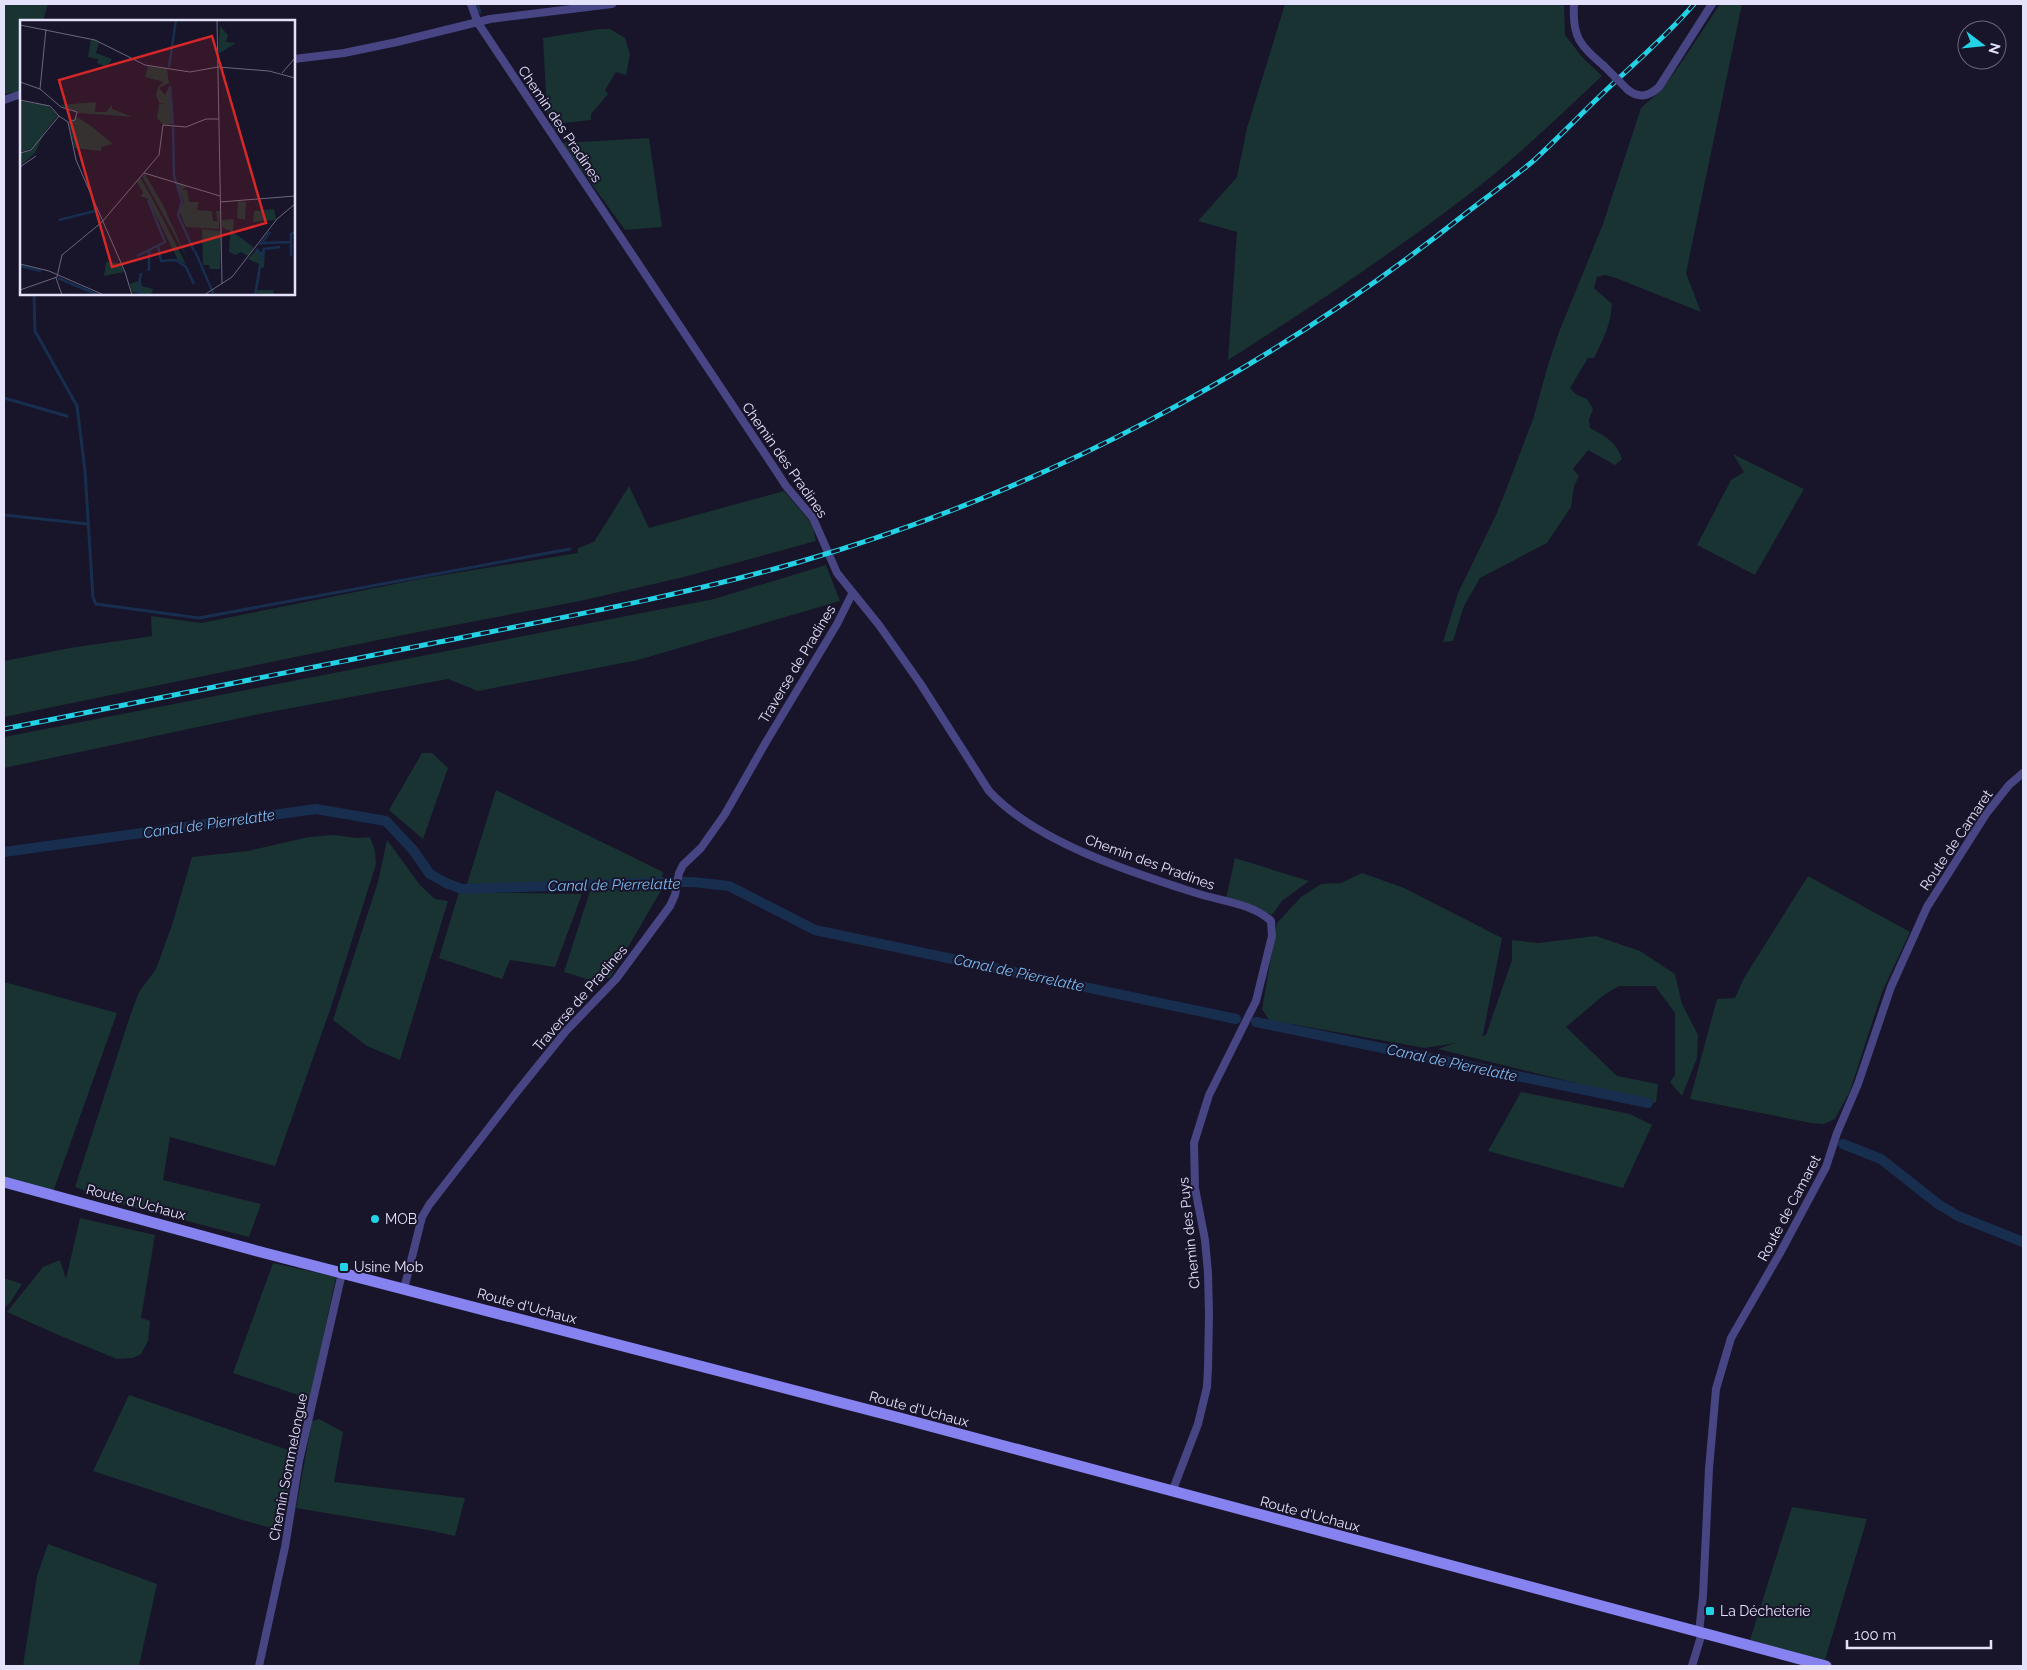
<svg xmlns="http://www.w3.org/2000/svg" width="2027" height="1670" font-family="Raleway,sans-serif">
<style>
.green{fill:#183332}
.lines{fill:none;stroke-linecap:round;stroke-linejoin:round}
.stream{stroke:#182e4f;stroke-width:3}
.canal{stroke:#182e4f;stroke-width:10}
.minor{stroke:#474583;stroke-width:8}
.secondary{stroke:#8683f0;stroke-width:11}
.rail-casing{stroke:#23d2e5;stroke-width:5}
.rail{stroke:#18142a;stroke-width:3;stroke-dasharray:9;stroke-linecap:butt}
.minor-bridge{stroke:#474583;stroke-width:8}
.poi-dot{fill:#23d2e5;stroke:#18142a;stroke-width:2}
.labels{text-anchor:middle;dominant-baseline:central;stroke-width:4;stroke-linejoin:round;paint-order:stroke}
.street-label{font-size:14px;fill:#e4e1fb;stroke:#18142a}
.poi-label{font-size:14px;fill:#e4e1fb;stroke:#18142a;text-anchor:start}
.water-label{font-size:15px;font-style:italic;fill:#7bbaf0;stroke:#18142a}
.inset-river{fill:none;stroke:#182e4f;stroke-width:2.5}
.inset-road{fill:none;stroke:#6a667e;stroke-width:1}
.view{fill:#d62828;fill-opacity:0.15;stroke:#d62828;stroke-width:2.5}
.inset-edge{fill:none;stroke:#e4e1fb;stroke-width:2.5}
</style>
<rect width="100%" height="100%" fill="#18142a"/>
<g class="green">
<path d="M4,4H48L43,21H21V88L20,91L4,94Z"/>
<path d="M1285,4H1564L1565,35L1582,57L1602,76C1558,117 1516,158 1468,195C1391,254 1310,308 1228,360L1237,232L1198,221L1237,177L1247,128Z"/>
<path d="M1720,4H1742L1686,273L1701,312L1616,278L1605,275L1597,277L1594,288L1612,304C1611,324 1603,340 1594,358H1588L1570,388L1577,395L1587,399L1593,409L1589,420L1590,428C1605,436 1617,442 1622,459L1615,465L1588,450L1573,469L1579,476L1574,486L1571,507L1547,543L1480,578L1464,606L1453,641L1443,642L1458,593L1496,515L1506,490L1533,419L1548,365L1559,332L1603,224L1641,108L1660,91L1679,66Z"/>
<path d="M599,29H610L625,38L630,54L626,75L616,72L605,90L608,94L591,114V120L563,123L554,130L547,113L543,38Z"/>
<path d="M649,138L662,227L625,230L562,143Z"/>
<path d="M1733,454L1804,489L1755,575L1697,545L1731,480L1744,472Z"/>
<path d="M629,486L649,528L784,491L812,524L816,541L684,577L580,601L398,636L4,717V661L70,648L152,636L151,616L201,623L425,578L578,553V548L594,542Z"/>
<path d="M826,565L840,601L638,660L478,691L448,679L259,714L4,768V737L714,599Z"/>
<path d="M422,753H432L448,768L423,839L389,810Z"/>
<path d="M496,790L663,872L661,880L467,884Z"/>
<path d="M334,835L357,838L370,837L375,851L376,864L331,1007L275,1166L170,1137L163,1180L261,1204L249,1237L113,1202L75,1187L130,1016L139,992L156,969L172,925L192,857L248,851L309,837Z"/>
<path d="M387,840L420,885L435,899L448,901L400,1060L367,1046L333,1020L378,882Z"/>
<path d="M1235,858L1309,881L1282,901L1272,915L1254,906L1226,899Z"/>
<path d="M1362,873L1404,888L1502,938L1483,1034L1481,1036L1486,1035L1512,960V940L1538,943L1596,936L1640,951L1675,974L1682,1004L1698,1035L1697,1058L1682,1096L1670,1082L1675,1075V1013L1655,986H1619L1604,995L1566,1027L1617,1076L1658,1084L1656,1103L1438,1049L1455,1043L1425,1048L1269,1020L1262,1009L1277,923L1301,897L1321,884L1341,883Z"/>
<path d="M1808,876L1910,932L1882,992L1850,1091L1835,1119L1824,1124L1811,1123L1690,1099L1717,999L1735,998L1744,978Z"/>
<path d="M663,887L610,978L587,979L564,972L590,891Z"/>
<path d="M459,892L582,894L555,967L510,960L502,979L439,958Z"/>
<path d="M4,982L117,1013L53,1192L4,1178Z"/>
<path d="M1521,1092L1630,1114L1652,1125L1623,1188L1488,1151Z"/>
<path d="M80,1218L155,1235L141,1318L150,1321L148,1341L141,1354L133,1358L117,1359L56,1334L7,1312L43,1267L60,1260L66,1279Z"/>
<path d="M273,1263L336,1277L310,1399L233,1373Z"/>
<path d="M4,1278L22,1284L11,1301L4,1308Z"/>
<path d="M129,1395L297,1453L282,1526L271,1528L239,1519L93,1471Z"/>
<path d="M319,1419L343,1432L334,1482L465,1498L455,1536L428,1530L296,1508L312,1421Z"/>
<path d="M1792,1507L1867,1519L1825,1660L1750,1640Z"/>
<path d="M48,1544L157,1584L139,1666H23L37,1576Z"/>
</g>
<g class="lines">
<g class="stream">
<path d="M477,4L480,12"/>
<path d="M34,294L35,331L77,406L85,471L93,598L96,604L199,618L570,549"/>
<path d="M4,398L67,416"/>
<path d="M4,515L88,524"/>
</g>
<g class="canal">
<path d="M4,852L316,809L386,821L413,850L430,874L446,883L462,889L666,882H693L729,886L815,930L1236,1019"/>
<path d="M1256,1022L1648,1103"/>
<path d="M1843,1144L1881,1159L1938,1204L1958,1216L2023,1242"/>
</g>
<g class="minor">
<path d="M471,4L478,23L775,469L786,486L813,518L837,573L879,625L920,683L989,791C1036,842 1130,872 1196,893C1220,901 1252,903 1271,921L1272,936L1256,1001L1209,1095L1194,1143L1195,1188L1205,1240L1208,1273L1209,1314L1208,1368L1207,1387L1198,1424L1172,1492"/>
<path d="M1574,4C1572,38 1580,45 1604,66"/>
<path d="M294,59L344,53L397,42L490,19L612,4"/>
<path d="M1628,90C1640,99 1649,96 1659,87L1712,4"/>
<path d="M4,100L21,94"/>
<path d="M404,1289L422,1217L429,1205L516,1093L566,1031L616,979L670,906L675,895L679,873L683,865L701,848L725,814L766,742L837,624L852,594"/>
<path d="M1699,1632L1703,1596L1709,1469L1716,1389L1731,1338L1780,1253L1826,1167L1837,1133L1858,1084L1891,987L1927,907L1986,814L2009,785L2023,773"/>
<path d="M259,1666L285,1547L299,1461L342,1273"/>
<path d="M1692,1666L1702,1633"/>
</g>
<path class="secondary" d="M4,1182L257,1251L900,1418L1826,1666"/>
<g class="rail-casing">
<path id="rail" d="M4,729C149,700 294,671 439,642C560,618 681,596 799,562C1041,492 1268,371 1465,214C1487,197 1510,180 1532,162C1555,141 1577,118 1600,96C1631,66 1666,37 1694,4"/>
</g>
<use href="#rail" class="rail"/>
<path class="minor-bridge" d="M1604,66L1628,90"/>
</g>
<g class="poi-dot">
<circle cx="375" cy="1219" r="5"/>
<rect x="339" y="1262" width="10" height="10" rx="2.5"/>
<rect x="1705" y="1606" width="10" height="10" rx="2.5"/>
</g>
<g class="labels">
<g class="street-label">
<text transform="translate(560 124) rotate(56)">Chemin des Pradines</text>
<text transform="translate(785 460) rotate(55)">Chemin des Pradines</text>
<text transform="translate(797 664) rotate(-59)">Traverse de Pradines</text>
<text transform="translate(1956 840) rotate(-56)">Route de Camaret</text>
<text transform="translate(1150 862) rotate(20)">Chemin des Pradines</text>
<text transform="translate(580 998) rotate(-49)">Traverse de Pradines</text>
<text transform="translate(136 1202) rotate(15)">Route d'Uchaux</text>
<text transform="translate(1789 1208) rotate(-62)">Route de Camaret</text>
<text transform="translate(1189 1233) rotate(-96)">Chemin des Puys</text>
<text transform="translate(527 1306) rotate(15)">Route d'Uchaux</text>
<text transform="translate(919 1409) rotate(15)">Route d'Uchaux</text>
<text transform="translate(288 1467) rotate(-79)">Chemin Sommelongue</text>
<text transform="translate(1310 1514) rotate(15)">Route d'Uchaux</text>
</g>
<g class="poi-label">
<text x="385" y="1219">MOB</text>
<text x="354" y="1267">Usine Mob</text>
<text x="1720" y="1611">La Décheterie</text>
</g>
<g class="water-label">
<text transform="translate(209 824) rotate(-8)">Canal de Pierrelatte</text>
<text transform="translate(614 885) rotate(-1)">Canal de Pierrelatte</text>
<text transform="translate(1019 973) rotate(12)">Canal de Pierrelatte</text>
<text transform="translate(1452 1063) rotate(12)">Canal de Pierrelatte</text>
</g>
</g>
<g transform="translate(20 20)">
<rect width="275" height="275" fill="#18142a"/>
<path d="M200,6L208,15L206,22L216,23L198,34ZM71,19L79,22L76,33L92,39L87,47L77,43L78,39L68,37ZM128,46L147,49L149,63L139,68L145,75L150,65L152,104L143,105L137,98L139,84L145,83H139L136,75L138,67L143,62L125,57ZM0,81L27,85L38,95L11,129L0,132ZM76,82L75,92H86L92,85V89L113,97L59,93L40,85ZM57,97L71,106L93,124L81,127V131L54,128L49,103ZM26,109L15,133L0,146V133L10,131ZM125,154L143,185L168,240L122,156ZM120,157L132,178L166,244L158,240L128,179L120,176L123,173L117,162ZM156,162L167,167L161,170H167L169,182H179L177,190L192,191L193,201H197L196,191H200L199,209L166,207L159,191L164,181ZM218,181L226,182L225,200L217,198ZM254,189L256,200L233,202L234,191ZM214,199L213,212L232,226L233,230L228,236L221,232L216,235L209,232L210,211L202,207V200ZM182,209L201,211L200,249H190L189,245H183ZM237,229L242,233L245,230L244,247L240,249V257L237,270H253L254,275L235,273L239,244L228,239ZM86,242L100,243L104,252L84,256ZM121,260L122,266L133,269L131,275L112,272L110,264Z" fill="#183332"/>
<path class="inset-river" d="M149,47L156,0M150,66L153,104M153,106L154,156L162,181L158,195L174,231M39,200L75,191M242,223L271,222M240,225L250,212M138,226L141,241L156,240L166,247L174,264M175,231L194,275M242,235L244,229L260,227M117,236L145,222L128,180M271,236V214L275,212M0,246L21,251M129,251V230M121,253L118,271L124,275M38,258L78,275M235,275L242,235L236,229"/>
<path class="inset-road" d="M197,0L202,264M0,5L75,20L125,45L170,52L198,47M198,47L249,51L275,58M262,53L275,38M0,62L20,69L41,87L57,92L55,100L49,102M20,69L26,9M0,80L30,86L39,96M39,96L48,102L56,140L105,252L112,275M0,133L11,130L39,96M0,147L16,136M124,153L200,176M200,182L275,176M0,244L29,251L84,275M36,258L42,275M0,270L37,257L42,235L82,202L139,135L143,105L166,107L186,99H199M184,275L212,257L257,199L275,184"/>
<path class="view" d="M192,16L246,203L92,247L39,60Z"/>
<rect width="275" height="275" class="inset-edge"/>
</g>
<rect width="2027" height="1670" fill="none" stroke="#e4e1fb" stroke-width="10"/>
<g transform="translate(1982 45) rotate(106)"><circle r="24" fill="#18142a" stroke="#6a667e"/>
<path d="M0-4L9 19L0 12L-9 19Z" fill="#23d2e5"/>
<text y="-8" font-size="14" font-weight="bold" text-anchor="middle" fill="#e4e1fb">N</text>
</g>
<path d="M1847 1640v8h144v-8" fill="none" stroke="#e4e1fb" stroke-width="2.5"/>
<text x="1854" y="1640" font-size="15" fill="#e4e1fb" stroke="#18142a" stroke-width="4" paint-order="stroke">100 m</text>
</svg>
